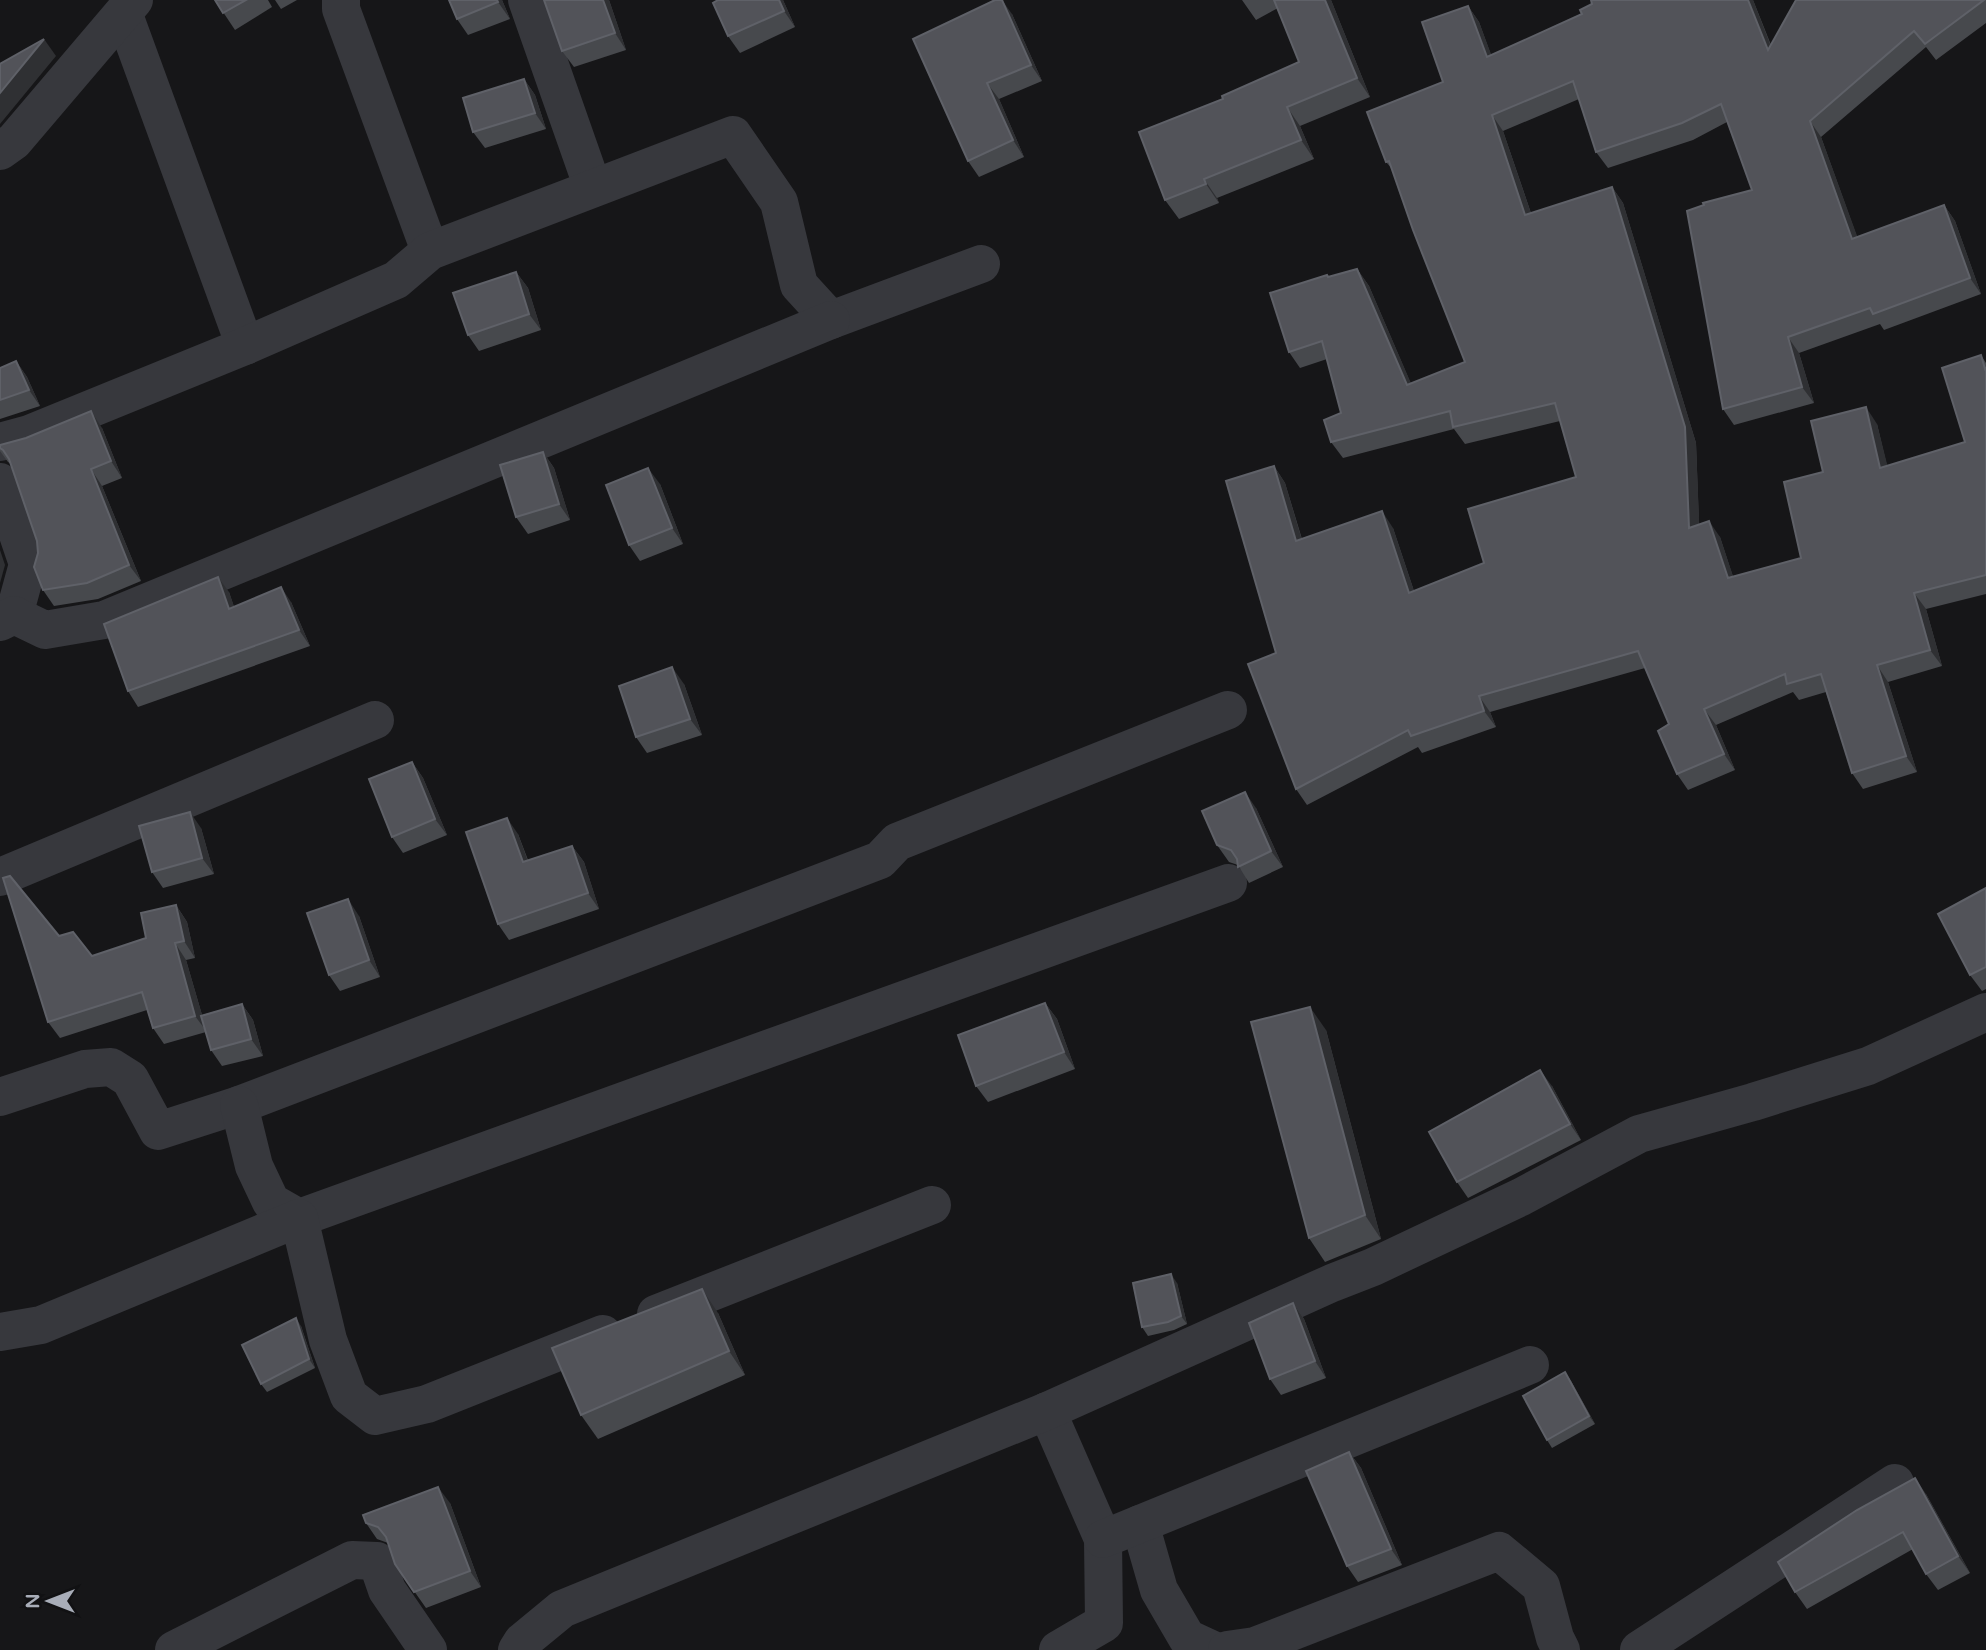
<svg xmlns="http://www.w3.org/2000/svg" width="1986" height="1650" font-family="'Varela Round',sans-serif">
<style>
.lines{fill:none;stroke-linecap:round;stroke-linejoin:round}
.minor{stroke:#37383d;stroke-width:38}
.wall{fill:#47494d}
.shaded-wall{fill:#2f3033}
.building{fill:#525359;stroke:#5f6168;stroke-width:2}
</style>
<rect width="100%" height="100%" fill="#161618"/>
<g class="lines">
<g class="minor">
<path d="M341,0V9L430,251"/>
<path d="M527,0L593,188"/>
<path d="M124,15L245,346"/>
<path d="M0,151L14,141L134,0"/>
<path d="M0,442L29,434L245,346L396,280L430,251L733,135L779,202L799,285L831,320L981,264"/>
<path d="M0,482L28,564L14,615"/>
<path d="M0,622L14,615L45,630L104,620L831,320"/>
<path d="M0,877L375,720"/>
<path d="M0,1097L85,1069L111,1067L130,1079L158,1131L239,1105L880,860L897,842L1228,710"/>
<path d="M239,1105L254,1166L271,1202L299,1218L1228,883"/>
<path d="M656,1314L932,1205"/>
<path d="M0,1332L41,1325L299,1218L328,1340L349,1396L375,1416L427,1404L603,1334"/>
<path d="M1047,1411L1103,1539L1104,1623L1058,1650"/>
<path d="M1140,1524L1159,1590L1187,1638L1213,1650"/>
<path d="M1103,1539L1530,1365"/>
<path d="M174,1650L352,1560L377,1561L387,1590L428,1650"/>
<path d="M517,1650L522,1642L562,1609L1047,1411L1332,1283L1373,1267L1521,1197L1639,1134L1753,1102L1868,1066L1986,1012"/>
<path d="M1227,1650L1255,1646L1499,1551L1541,1586L1555,1638L1561,1650"/>
<path d="M1639,1650L1895,1483"/>
</g>
</g>
<g class="wall">
<path d="M215,0H268L272,7L235,30Z"/>
<path d="M275,0H297L281,9Z"/>
<path d="M502,0L510,19L468,35L457,19Z"/>
<path d="M609,0L626,50L574,67L562,51Z"/>
<path d="M718,0H783L795,27L740,53L728,36Z"/>
<path d="M1242,0H1331L1370,97L1300,126L1314,159L1217,198L1219,203L1179,219L1165,200L1223,99L1299,62L1278,8L1256,20Z"/>
<path d="M1591,0H1753L1771,45L1796,0H1986V23L1936,60L1926,47L1821,137L1857,237L1944,205L1955,221L1981,294L1884,330L1880,324L1799,353L1814,403L1734,425L1723,409L1752,190L1727,122L1693,140L1608,168L1596,152L1579,99L1503,131L1531,213L1612,187L1623,203L1696,443L1699,524L1720,537L1733,577L1801,558L1823,472L1877,424L1887,466L1965,442L1981,355L1986,363V594L1926,609L1942,666L1888,682L1917,772L1863,789L1852,773L1826,692L1799,700L1793,692L1716,725L1735,770L1688,790L1677,774L1669,724L1645,668L1490,712L1496,727L1422,753L1418,747L1307,805L1296,789L1276,653L1274,466L1285,483L1302,539L1393,528L1414,591L1484,563L1576,477L1560,421L1465,444L1454,429L1343,458L1331,442L1341,413L1327,359L1300,368L1289,352L1329,277L1357,269L1369,286L1411,384L1465,362L1393,170L1386,162L1443,82L1468,6L1479,22L1491,55L1582,14L1592,4Z"/>
<path d="M1012,14L1042,81L999,99L1024,157L979,177L968,161L913,39Z"/>
<path d="M524,79L535,95L546,129L485,148L473,132Z"/>
<path d="M516,272L528,288L541,330L479,351L468,335Z"/>
<path d="M16,361L27,377L40,406L0,419V368Z"/>
<path d="M102,428L122,478L102,486L141,581L98,599L54,606L43,590L38,553L37,541L11,464L8,462L0,451V445Z"/>
<path d="M543,452L554,468L570,520L528,534L516,517Z"/>
<path d="M660,484L683,544L640,561L629,545Z"/>
<path d="M229,592L234,607L291,602L310,646L138,707L128,691Z"/>
<path d="M684,684L702,735L647,753L636,737Z"/>
<path d="M412,762L423,778L447,835L403,853L392,837Z"/>
<path d="M1256,808L1283,867L1249,883L1238,865L1229,862L1217,845Z"/>
<path d="M201,828L214,874L163,888L152,872Z"/>
<path d="M518,834L528,860L572,846L584,862L599,909L509,940L498,924Z"/>
<path d="M1986,888V989L1982,991L1970,975Z"/>
<path d="M176,905L187,922L195,958L186,960L202,1015L242,1004L253,1020L263,1056L222,1066L211,1050L206,1032L164,1044L153,1028L147,1010L60,1038L48,1022L59,936L92,956L146,938Z"/>
<path d="M359,916L380,977L340,991L329,975Z"/>
<path d="M1045,1003L1057,1019L1075,1069L988,1102L976,1086Z"/>
<path d="M1326,1030L1381,1239L1325,1262L1309,1238Z"/>
<path d="M1552,1086L1581,1140L1468,1198L1457,1182Z"/>
<path d="M1177,1283L1187,1324L1174,1330L1148,1336L1142,1327Z"/>
<path d="M1293,1303L1304,1319L1326,1378L1281,1395L1270,1379Z"/>
<path d="M718,1313L745,1375L598,1439L581,1415Z"/>
<path d="M301,1326L315,1368L267,1392L261,1384Z"/>
<path d="M1565,1372L1571,1381L1595,1424L1552,1448L1547,1440Z"/>
<path d="M1349,1452L1361,1468L1402,1565L1358,1582L1347,1566Z"/>
<path d="M1926,1494L1970,1573L1938,1590L1926,1574L1913,1549L1807,1609L1795,1592Z"/>
<path d="M450,1503L481,1587L426,1608L395,1564L388,1543L377,1539L366,1523Z"/>
</g>
<g class="shaded-wall">
<path d="M497,0H502L510,19L498,2Z"/>
<path d="M603,0H609L626,50L615,33Z"/>
<path d="M779,0H783L795,27L784,11Z"/>
<path d="M1002,0L1012,14L1042,81L1031,65Z"/>
<path d="M1325,0H1331L1370,97L1357,78Z"/>
<path d="M1748,0H1753L1779,67L1768,50Z"/>
<path d="M1468,6L1479,22L1498,73L1487,57Z"/>
<path d="M44,39L56,56L0,124V93Z"/>
<path d="M524,79L535,95L546,129L535,113Z"/>
<path d="M987,83L999,99L1024,157L1013,140Z"/>
<path d="M1287,107L1300,126L1314,159L1301,140Z"/>
<path d="M1492,115L1503,131L1537,231L1525,215Z"/>
<path d="M1810,121L1821,137L1864,255L1852,239Z"/>
<path d="M1204,179L1217,198L1219,203L1206,184Z"/>
<path d="M1612,187L1623,203L1696,443L1700,544L1689,528Z"/>
<path d="M1944,205L1955,221L1981,294L1970,278Z"/>
<path d="M1357,269L1369,286L1419,402L1407,385Z"/>
<path d="M516,272L528,288L541,330L529,314Z"/>
<path d="M1788,337L1799,353L1814,403L1802,387Z"/>
<path d="M16,361L27,377L40,406L29,390Z"/>
<path d="M1866,407L1877,424L1892,484L1880,468Z"/>
<path d="M91,411L102,428L122,478L111,461Z"/>
<path d="M543,452L554,468L570,520L559,504Z"/>
<path d="M1274,466L1285,483L1307,557L1296,541Z"/>
<path d="M648,468L660,484L683,544L672,528Z"/>
<path d="M91,469L102,486L141,581L129,565Z"/>
<path d="M1382,511L1393,528L1420,609L1409,593Z"/>
<path d="M1709,521L1720,537L1739,594L1728,578Z"/>
<path d="M0,550L5,565L0,583Z"/>
<path d="M218,577L229,592L240,624L229,609Z"/>
<path d="M281,587L291,602L310,646L299,630Z"/>
<path d="M1914,593L1926,609L1942,666L1930,650Z"/>
<path d="M1877,665L1888,682L1917,772L1906,756Z"/>
<path d="M672,667L684,684L702,735L690,719Z"/>
<path d="M1479,696L1490,712L1496,727L1484,711Z"/>
<path d="M1704,709L1716,725L1735,770L1724,754Z"/>
<path d="M412,762L423,778L447,835L435,819Z"/>
<path d="M1245,792L1256,808L1283,867L1271,851Z"/>
<path d="M190,812L201,828L214,874L202,858Z"/>
<path d="M507,818L518,834L534,878L523,862Z"/>
<path d="M572,846L584,862L599,909L588,893Z"/>
<path d="M348,899L359,916L380,977L369,960Z"/>
<path d="M176,905L187,922L195,958L184,941Z"/>
<path d="M175,943L186,960L207,1032L195,1016Z"/>
<path d="M1045,1003L1057,1019L1075,1069L1064,1052Z"/>
<path d="M242,1004L253,1020L263,1056L251,1039Z"/>
<path d="M1310,1007L1326,1030L1381,1239L1365,1215Z"/>
<path d="M1540,1070L1552,1086L1581,1140L1570,1124Z"/>
<path d="M1171,1274L1177,1283L1187,1324L1181,1316Z"/>
<path d="M702,1289L718,1313L745,1375L729,1351Z"/>
<path d="M1293,1303L1304,1319L1326,1378L1315,1361Z"/>
<path d="M296,1318L301,1326L315,1368L309,1359Z"/>
<path d="M1565,1372L1571,1381L1595,1424L1589,1416Z"/>
<path d="M1349,1452L1361,1468L1402,1565L1391,1549Z"/>
<path d="M1915,1478L1926,1494L1970,1573L1958,1556Z"/>
<path d="M438,1487L450,1503L481,1587L470,1571Z"/>
</g>
<g class="building">
<path d="M215,0H246L223,13Z"/>
<path d="M449,0H497L498,2L457,19Z"/>
<path d="M544,0H603L615,33L562,51Z"/>
<path d="M718,0H779L784,11L728,36L713,3Z"/>
<path d="M995,0H1002L1031,65L987,83L1013,140L968,161L913,39Z"/>
<path d="M1274,0H1325L1357,78L1287,107L1301,140L1204,179L1206,184L1165,200L1139,132L1223,99L1222,96L1299,62Z"/>
<path d="M1591,0H1748L1768,50L1796,0H1984L1925,44L1914,31L1810,121L1852,239L1944,205L1970,278L1873,314L1870,308L1788,337L1802,387L1723,409L1687,211L1704,205L1703,203L1752,190L1721,104L1682,123L1596,152L1573,81L1492,115L1525,215L1612,187L1685,427L1689,528L1709,521L1728,578L1801,558L1784,482L1823,472L1811,421L1866,407L1880,468L1965,442L1942,368L1981,355L1985,369L1986,368V575L1914,593L1930,650L1877,665L1906,756L1852,773L1821,674L1787,684L1785,674L1704,709L1724,754L1677,774L1658,731L1669,724L1638,651L1479,696L1484,711L1411,736L1408,730L1296,789L1248,664L1276,653L1226,481L1274,466L1296,541L1382,511L1409,593L1484,563L1468,509L1576,477L1555,403L1453,427L1450,411L1331,442L1324,420L1341,413L1322,341L1289,352L1270,293L1327,275L1328,277L1357,269L1407,385L1465,362L1413,230L1389,161L1386,162L1367,112L1443,82L1422,22L1468,6L1487,57L1582,14L1580,10L1592,4Z"/>
<path d="M44,39L0,93V64Z"/>
<path d="M524,79L535,113L473,132L463,98Z"/>
<path d="M516,272L529,314L468,335L453,293Z"/>
<path d="M16,361L29,390L0,400V368Z"/>
<path d="M91,411L111,461L91,469L129,565L87,583L43,590L34,567L38,553L37,541L9,459L3,450L0,448V445L26,438Z"/>
<path d="M543,452L559,504L516,517L500,465Z"/>
<path d="M648,468L672,528L629,545L606,485Z"/>
<path d="M218,577L229,609L281,587L299,630L128,691L104,624Z"/>
<path d="M672,667L690,719L636,737L619,686Z"/>
<path d="M412,762L435,819L392,837L369,779Z"/>
<path d="M1245,792L1271,851L1238,867L1237,859L1231,850L1217,845L1202,811Z"/>
<path d="M190,812L202,858L152,872L139,826Z"/>
<path d="M507,818L523,862L572,846L588,893L498,924L466,832Z"/>
<path d="M10,876L59,936L73,932L92,956L146,938L141,913L176,905L184,941L175,943L195,1016L153,1028L142,992L48,1022L3,878Z"/>
<path d="M1986,888V967L1970,975L1938,914Z"/>
<path d="M348,899L369,960L329,975L307,913Z"/>
<path d="M1045,1003L1064,1052L976,1086L958,1035Z"/>
<path d="M242,1004L251,1039L211,1050L201,1016Z"/>
<path d="M1310,1007L1365,1215L1309,1238L1251,1022Z"/>
<path d="M1540,1070L1570,1124L1457,1182L1429,1132Z"/>
<path d="M1171,1274L1181,1316L1168,1322L1142,1327L1133,1283Z"/>
<path d="M702,1289L729,1351L581,1415L552,1348Z"/>
<path d="M1293,1303L1315,1361L1270,1379L1249,1323Z"/>
<path d="M296,1318L309,1359L261,1384L242,1345Z"/>
<path d="M1565,1372L1589,1416L1547,1440L1523,1396Z"/>
<path d="M1349,1452L1391,1549L1347,1566L1306,1471Z"/>
<path d="M1915,1478L1958,1556L1926,1574L1903,1532L1795,1592L1778,1562L1857,1510Z"/>
<path d="M438,1487L470,1571L414,1592L395,1564L386,1537L378,1527L366,1523L363,1515Z"/>
</g>
<g transform="translate(49 1601) rotate(270)" stroke="#111113" stroke-width="5" paint-order="stroke">
<path d="M0-5L12 26L0 18L-12 26Z" fill="#a8adb8"/>
<text y="-10" font-size="19" font-weight="bold" text-anchor="middle" fill="#a8adb8">N</text>
</g>
</svg>
